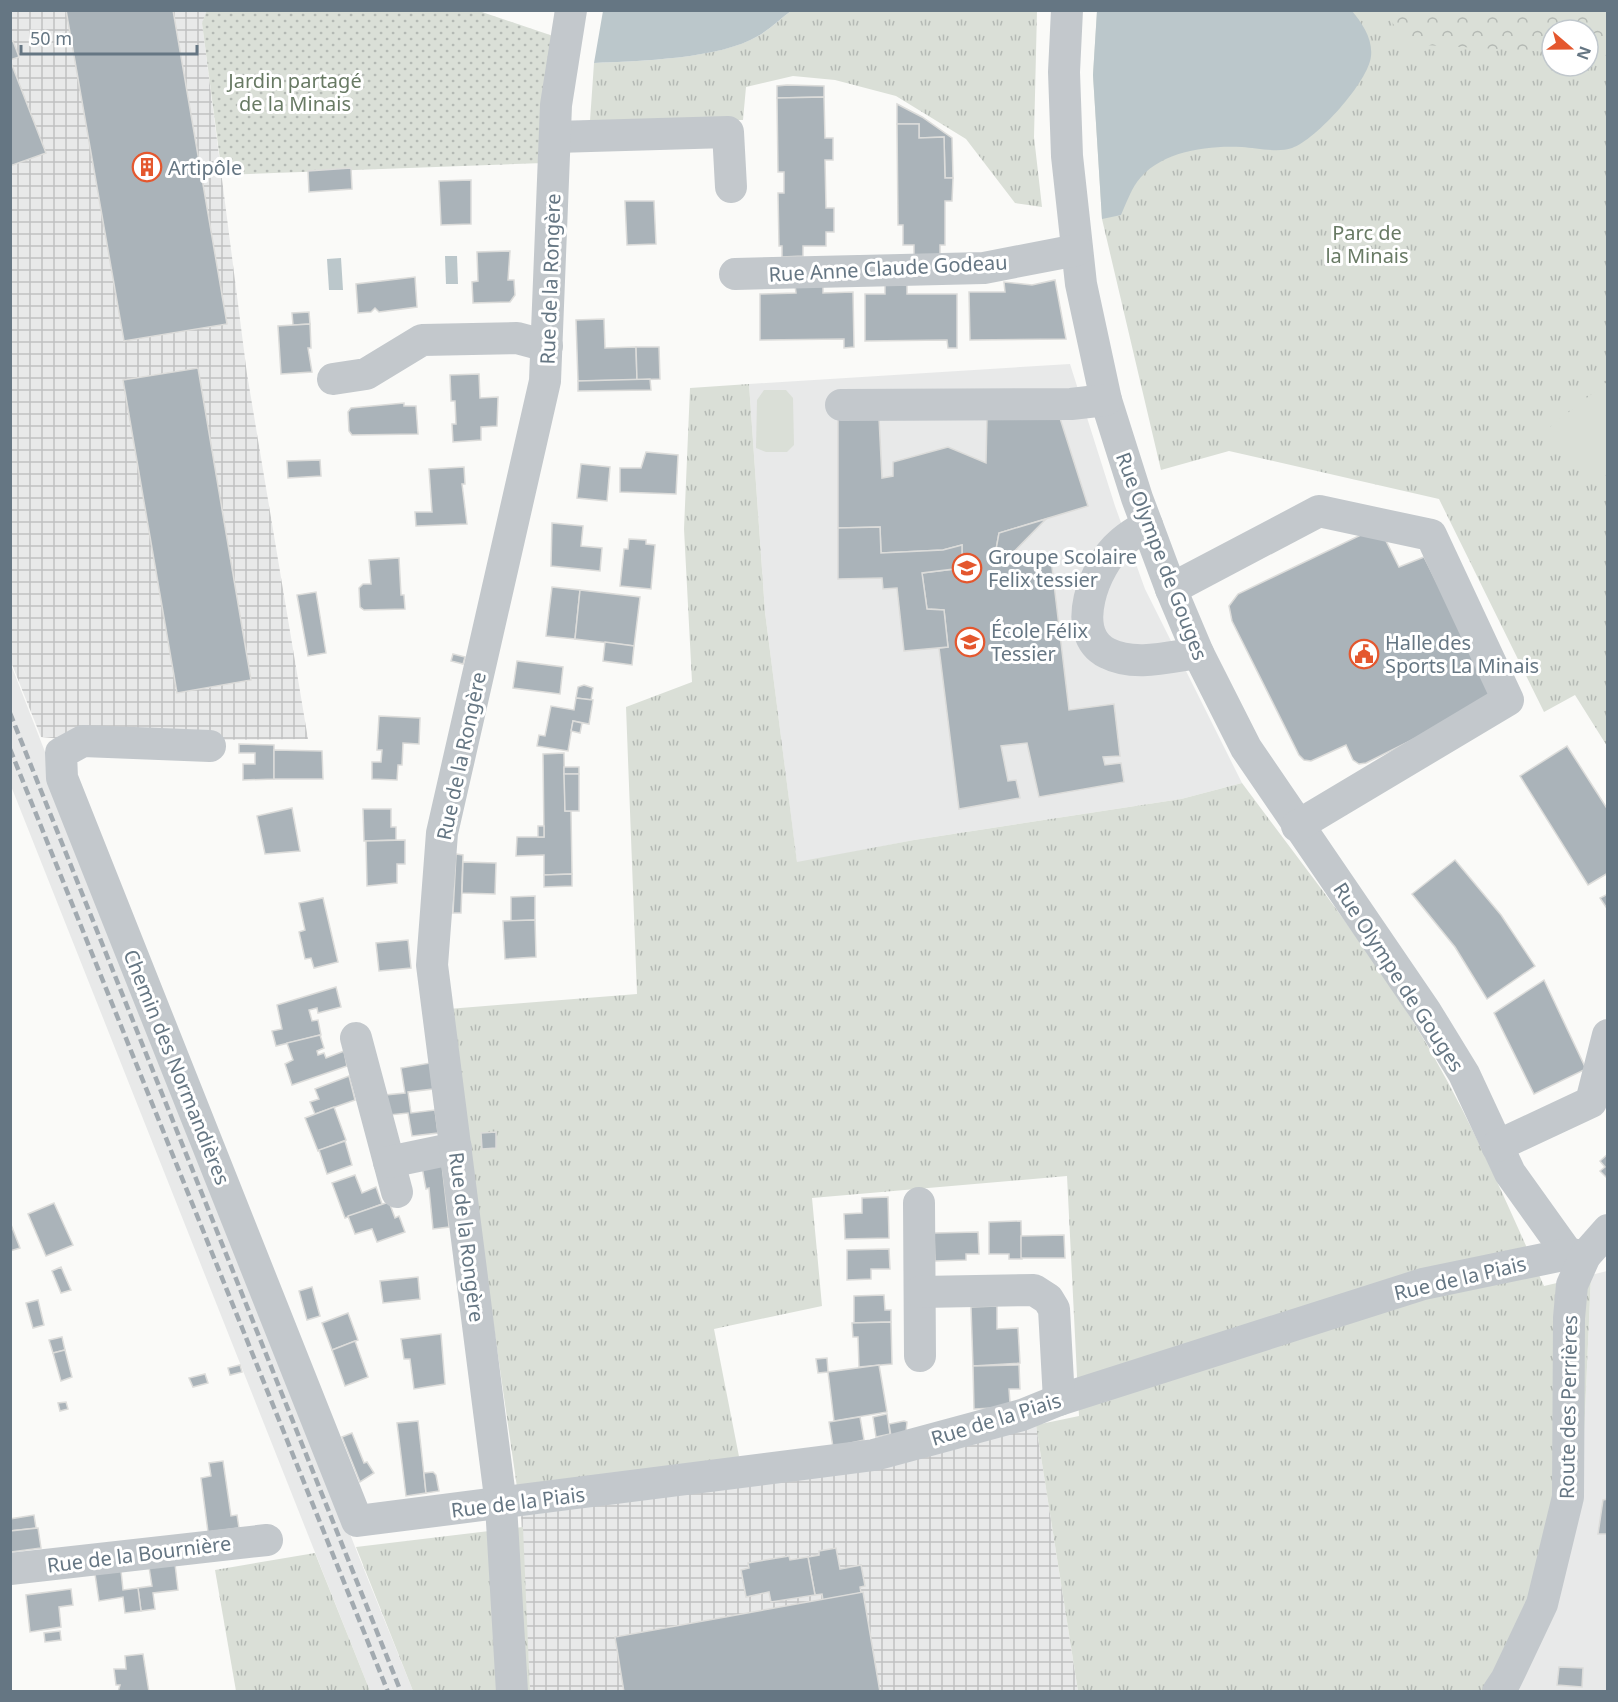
<svg xmlns="http://www.w3.org/2000/svg" width="1618" height="1702" font-family="'Noto Sans',sans-serif">
<style>
.built{fill:#e8e9e9}
.industrial{fill:url(#industrial-grid)}
.grass{fill:url(#grass-tufts);fill-rule:evenodd}
.forest{fill:url(#forest-crowns)}
.garden{fill:url(#garden-dots)}
.pitch{fill:#dadfd7}
.water{fill:#bbc7cb}
.building{fill:#aab3b9;stroke:#dcdcda;stroke-width:1.5}
.lines{fill:none;stroke-linecap:round;stroke-linejoin:round}
.minor{stroke:#c3c8cc;stroke-width:32}
.rail{stroke:#a2aab0;stroke-width:4.5;stroke-dasharray:9 4.5;stroke-linecap:butt}
.labels{text-anchor:middle;dominant-baseline:central;stroke-width:6;stroke-linejoin:round;paint-order:stroke}
.park-label{font-size:20px;fill:#687a64;stroke:#fff}
.poi-label{font-size:20px;fill:#657683;stroke:#fff;text-anchor:start}
.street-label{font-size:20px;fill:#657683;stroke:#fff}
</style>
<defs>
<pattern id="industrial-grid" width="8" height="8" patternUnits="userSpaceOnUse" patternTransform="scale(1.5)"><rect width="8" height="8" fill="#e8e9e9"/><path d="M0 4h8M4 0v8" fill="none" stroke="#c0c1c2"/></pattern>
<pattern id="grass-tufts" width="24" height="20" patternUnits="userSpaceOnUse" patternTransform="scale(1.5)"><rect width="24" height="20" fill="#dadfd7"/><path d="M3 7l-1-3M5 7V3M7 7l1-3M15 17l-1-3M17 17v-4M19 17l1-3" fill="none" stroke="#b4b9b4"/></pattern>
<pattern id="forest-crowns" width="20" height="18" patternUnits="userSpaceOnUse" patternTransform="scale(1.5)"><rect width="20" height="18" fill="#dadfd7"/><path d="M2 6a3 3 0 1 1 6 0M12 15a3 3 0 1 1 6 0" fill="none" stroke="#b4b9b4"/></pattern>
<pattern id="garden-dots" width="8" height="8" patternUnits="userSpaceOnUse" patternTransform="scale(1.5)"><rect width="8" height="8" fill="#dadfd7"/><path d="M2 2h.1M6 6h.1" fill="none" stroke="#b4b9b4" stroke-width="1.8" stroke-linecap="round"/></pattern>
</defs>
<rect width="100%" height="100%" fill="#fafaf8"/>
<g class="built">
<path d="M1070,364L1115,506L1145,589L1242,783L1181,799L914,840L797,863L765,612L749,384Z"/>
<path d="M10,662L359,1557L413,1691H370L11,786Z"/>
<path d="M1607,1271V1691L1518,1692L1538,1645L1583,1459L1591,1275Z"/>
</g>
<g class="industrial">
<path d="M11,11H207L202,23L247,374L308,739L83,741L41,737L11,662Z"/>
<path d="M1036,1425L1078,1691H530L521,1515Z"/>
</g>
<g class="grass">
<path d="M791,11H1037L1034,137L1042,207L1015,203L966,139L896,96L835,80L793,76L746,87L743,120L590,121L594,63C639,61 719,59 758,36C770,29 780,19 791,11Z"/>
<path d="M1097,11H1607V746L1575,695L1544,712L1439,499L1229,451L1161,470L1102,219L1093,75ZM1552,30H1588V66H1552Z"/>
<path d="M749,384L765,612L797,862L914,840L1181,799L1242,783C1301,863 1365,943 1417,1028C1467,1110 1505,1199 1544,1286L1591,1275L1583,1459L1538,1645L1518,1691H1078L1036,1425L1079,1416L1067,1176L812,1198L822,1306L714,1329L744,1482L521,1515L448,1009L637,994L626,707L692,682L684,529L690,388Z"/>
<path d="M523,1527L530,1691H413L356,1547Z"/>
<path d="M315,1553L370,1691H236L215,1570Z"/>
</g>
<path class="forest" d="M1385,11H1607V55L1588,54V30H1552V52L1406,44Z"/>
<path class="garden" d="M207,10H476L556,37L543,163L222,175L202,23Z"/>
<g class="pitch">
<path d="M1607,382V474L1595,484L1547,429Z"/>
<path d="M764,390H786L793,398L794,445L787,452H766L756,448L757,400Z"/>
</g>
<g class="water">
<path d="M603,11V10L791,11C780,19 770,29 758,36C720,59 639,61 594,63Z"/>
<path d="M1097,11H1352C1362,23 1373,39 1371,56C1369,81 1316,140 1292,148C1278,153 1256,148 1242,147C1208,145 1159,151 1137,182C1130,192 1126,204 1121,215L1102,219L1093,75Z"/>
<path d="M445,256H457L458,284H446Z"/>
<path d="M341,258L343,290H329L327,259Z"/>
</g>
<g class="building">
<path d="M66,10H173L227,324L124,341Z"/>
<path d="M13,41L19,57L10,60V42Z"/>
<path d="M10,60L46,153L10,166Z"/>
<path d="M787,85L824,86V97L777,98V86Z"/>
<path d="M824,97L825,138H833V160H825L826,208H834V232H826V246H803V256L782,257V246H779L778,193H784V172H778L777,98Z"/>
<path d="M897,104L922,117L952,138L953,178H945L944,137L919,138V124H897Z"/>
<path d="M897,124H919V138L944,137L945,178H953L952,201H945V245H940V255H914V245H903V225H898Z"/>
<path d="M351,168L352,189L309,192L308,171Z"/>
<path d="M471,180V224L441,225L439,181Z"/>
<path d="M625,201H654L656,244L627,245Z"/>
<path d="M510,251L508,280H514L515,295L510,302L473,303L472,282L478,281L477,252Z"/>
<path d="M415,277L417,307L379,312L375,308L371,312L358,313L356,284Z"/>
<path d="M1055,280L1066,339L970,340L969,292H1005L1004,282L1032,285Z"/>
<path d="M795,285H823V293L853,292L854,347L844,348V339L760,340V294L796,293Z"/>
<path d="M885,285H907V294H957V348H948L947,340L865,341V294H885Z"/>
<path d="M309,312L310,324L293,325L292,313Z"/>
<path d="M604,319L605,348L636,347L637,380L578,381L576,320Z"/>
<path d="M310,324L311,348H308L312,372L281,374L278,326Z"/>
<path d="M636,347H659L660,379L637,380Z"/>
<path d="M198,368L251,680L177,693L123,380Z"/>
<path d="M479,374L480,398L498,397L497,426L481,427V440L453,442L452,424H456L455,401H451L450,375Z"/>
<path d="M650,379L651,390L578,391V381Z"/>
<path d="M404,403V406H416L418,434L352,435L349,431L348,412L351,408Z"/>
<path d="M1059,415L1088,506L999,533L993,566L1051,559L1069,710L1114,704L1120,756L1103,757L1105,765L1121,763L1124,782L1039,797L1027,743L1001,746L1008,781L1016,780L1020,798L959,809L939,648L948,647L944,610L927,609L922,573L962,568V545L943,550L881,553L880,527L838,528V418H879L882,478L893,476V462L948,447L986,463L987,416Z"/>
<path d="M646,452L678,455L676,494L620,492V468H641Z"/>
<path d="M320,460L321,476L288,478L287,461Z"/>
<path d="M581,464L610,467L607,501L577,498Z"/>
<path d="M464,467L465,484H462L467,524L416,526L415,512H432L429,469Z"/>
<path d="M1046,519L1002,564L993,566L999,533Z"/>
<path d="M552,523L583,526L581,546L602,548L600,571L551,566Z"/>
<path d="M880,527L881,553L943,550L962,545V568L922,573L927,609L944,610L948,647L904,651L897,588L883,589L882,578L838,579V528Z"/>
<path d="M1367,532L1383,535L1399,567L1424,557L1494,695L1490,701L1366,763L1359,764L1353,760L1346,745L1311,761L1304,760L1299,755L1232,621L1229,606L1238,594Z"/>
<path d="M629,539L646,540V544L655,545L651,589L620,586L624,549H628Z"/>
<path d="M399,558L401,595H404L405,609L364,610L360,607L359,588L363,584H371L369,560Z"/>
<path d="M552,587L580,590L575,639L546,636Z"/>
<path d="M580,590L640,597L634,646L575,639Z"/>
<path d="M316,592L326,653L308,656L297,595Z"/>
<path d="M605,642L634,646L632,665L603,661Z"/>
<path d="M453,654L465,657L463,664L451,661Z"/>
<path d="M517,661L563,667L560,694L513,688Z"/>
<path d="M584,685L593,688L591,700L576,698L578,687Z"/>
<path d="M576,698L593,700L589,724L573,721L568,751L537,746L539,735L545,736L551,706L574,710Z"/>
<path d="M379,716L420,718L419,744L403,743L402,765H398L397,780L372,779V762H381L382,750H377Z"/>
<path d="M573,721L582,723L580,733L571,731Z"/>
<path d="M239,744L274,745V779L243,780V764H255V753H239Z"/>
<path d="M1567,746L1608,810V873L1588,885L1520,776Z"/>
<path d="M274,750L322,751L323,779H274Z"/>
<path d="M564,753L565,811H571L572,874L544,875V855L516,856L517,837H544L543,754Z"/>
<rect x="564" y="767" width="15" height="7"/>
<path d="M564,774H579V811H565Z"/>
<path d="M292,808L300,851L265,854L257,816Z"/>
<path d="M363,809H391V827H396V840L364,841Z"/>
<rect x="538" y="826" width="6" height="11"/>
<path d="M405,840V864H397V883L367,886L366,841Z"/>
<path d="M456,854L463,855L461,913H453Z"/>
<path d="M1455,860L1501,915L1535,966L1487,999L1455,947L1412,894Z"/>
<path d="M463,862L496,863L495,894L462,893Z"/>
<path d="M572,874V886L544,887V875Z"/>
<path d="M1608,894V910L1600,898Z"/>
<path d="M535,896V920L511,921V897Z"/>
<path d="M323,898L338,962L314,968L311,958L305,959L299,932L305,930L299,903Z"/>
<path d="M535,920L536,957L505,959L503,921Z"/>
<path d="M408,940L411,968L379,971L376,943Z"/>
<path d="M1544,980L1586,1069L1534,1094L1494,1013Z"/>
<path d="M336,987L341,1007L318,1013L317,1008L309,1010L312,1021L318,1020L321,1035L276,1046L272,1031L282,1029L277,1005Z"/>
<path d="M320,1035L324,1048L317,1051L318,1055L324,1053L326,1058L344,1051L347,1066L292,1085L285,1064L293,1060L287,1043Z"/>
<path d="M430,1063L433,1089L408,1092L411,1113L435,1110L438,1133L412,1136L408,1113L389,1115L385,1095L405,1093L401,1068Z"/>
<path d="M349,1076L355,1100L315,1114L310,1102L319,1099L315,1089Z"/>
<path d="M334,1107L346,1140L318,1151L305,1118Z"/>
<path d="M496,1132V1148L482,1149L481,1133Z"/>
<path d="M345,1141L352,1165L327,1174L319,1150Z"/>
<path d="M1608,1154V1179L1600,1171L1605,1167L1600,1161Z"/>
<path d="M442,1165L449,1227L433,1229L429,1188L426,1189L422,1167Z"/>
<path d="M355,1175L362,1193L376,1187L382,1204L345,1218L332,1183Z"/>
<path d="M888,1197L889,1238L845,1239L844,1214L862,1213V1198Z"/>
<path d="M389,1202L395,1218L399,1216L405,1232L377,1242L372,1229L355,1234L348,1216Z"/>
<path d="M54,1203L73,1245L46,1256L28,1214Z"/>
<path d="M1021,1221L1022,1259H1009V1254H989V1222Z"/>
<path d="M10,1222L20,1248L10,1251Z"/>
<path d="M978,1232L979,1254H966V1260L935,1261L934,1233Z"/>
<path d="M1064,1235L1065,1258H1021V1236Z"/>
<path d="M889,1249L890,1269H871V1279L847,1280V1250Z"/>
<path d="M61,1267L71,1290L61,1293L52,1271Z"/>
<path d="M418,1277L420,1299L383,1303L380,1281Z"/>
<path d="M312,1287L320,1316L307,1320L299,1291Z"/>
<path d="M884,1295L885,1310H891V1322L854,1323V1296Z"/>
<path d="M38,1300L44,1325L33,1328L26,1303Z"/>
<path d="M997,1306V1329L1018,1328L1020,1363L973,1366L971,1307Z"/>
<path d="M348,1313L358,1340L332,1350L322,1323Z"/>
<path d="M891,1322L892,1364L859,1367L858,1337H853L852,1323Z"/>
<path d="M441,1334L445,1384L414,1389L410,1359H404L401,1339Z"/>
<path d="M62,1337L65,1350L53,1353L49,1340Z"/>
<path d="M355,1341L368,1377L345,1386L332,1350Z"/>
<path d="M65,1350L72,1377L61,1381L53,1353Z"/>
<path d="M827,1358L828,1372L818,1373L816,1359Z"/>
<path d="M240,1365L242,1372L230,1375L228,1368Z"/>
<path d="M879,1365L887,1412L834,1421L828,1372Z"/>
<path d="M1019,1365L1020,1389H1009L1010,1403L994,1408L974,1409L973,1366Z"/>
<path d="M205,1374L208,1383L193,1387L189,1378Z"/>
<path d="M66,1402L68,1409L60,1411L58,1403Z"/>
<path d="M887,1414L890,1434L876,1437L873,1417Z"/>
<path d="M860,1417L864,1440L833,1447L829,1422Z"/>
<path d="M418,1421L426,1493L406,1496L397,1423Z"/>
<path d="M904,1421L907,1422L906,1432L891,1436L889,1424Z"/>
<path d="M352,1433L364,1463L367,1462L374,1473L360,1482L342,1437Z"/>
<path d="M223,1461L231,1516L237,1515L239,1528L208,1532L201,1478L211,1476L209,1463Z"/>
<path d="M433,1472L436,1475L439,1491L426,1493L424,1473Z"/>
<path d="M1608,1499V1534H1598L1603,1500Z"/>
<path d="M34,1515L36,1528L10,1531V1519Z"/>
<path d="M38,1528L41,1548L11,1552L10,1531Z"/>
<path d="M836,1548L840,1569L861,1565L865,1586L860,1587L861,1593L823,1600L822,1594L815,1595L808,1557L819,1555V1551Z"/>
<path d="M789,1556L790,1560L808,1557L815,1595L771,1602L769,1592L746,1597L741,1570L749,1568L748,1563Z"/>
<path d="M175,1564L178,1590L153,1593L155,1609L141,1611L138,1588L152,1586L149,1567Z"/>
<path d="M121,1571L123,1590L138,1588L141,1611L125,1613L123,1597L99,1601L95,1574Z"/>
<path d="M71,1589L73,1605L59,1607L61,1627L30,1632L26,1595Z"/>
<path d="M863,1592L880,1692H624L615,1637Z"/>
<path d="M60,1631L61,1640L45,1642L44,1633Z"/>
<path d="M143,1654L149,1692H118L120,1685H116L114,1669H126L125,1656Z"/>
<path d="M1559,1667L1583,1668L1582,1687L1557,1685Z"/>
</g>
<g class="lines">
<g class="minor">
<path d="M1067,10L1064,72L1067,156L1081,284L1106,400L1137,498L1171,589L1198,653L1246,748L1426,1012L1464,1074L1510,1173L1568,1254"/>
<path d="M556,137L728,132L731,187"/>
<path d="M735,274L984,268L1077,250"/>
<path d="M333,379L366,374L422,340L517,338L547,346"/>
<path d="M841,405L1071,404L1106,400"/>
<path d="M1147,525C1138,531 1128,536 1120,544C1095,565 1068,633 1107,653C1134,667 1169,657 1198,653"/>
<path d="M1171,589L1319,511L1431,535L1508,700L1297,826"/>
<path d="M210,746L83,741L61,753L62,778L357,1521L874,1455L1022,1415L1059,1400L1423,1284L1568,1254L1585,1256"/>
<path d="M356,1038L397,1192"/>
<path d="M1497,1146L1591,1102L1608,1035"/>
<path d="M389,1162L456,1148"/>
<path d="M919,1203L920,1356"/>
<path d="M920,1292L1034,1290L1048,1299L1054,1309L1059,1400"/>
<path d="M10,1569L267,1540"/>
<path d="M512,1692L501,1505L432,965L442,833L545,381L556,105L571,10"/>
<path d="M1498,1692L1506,1680L1542,1604L1568,1497L1569,1318L1572,1285L1585,1256L1608,1230"/>
</g>
<g class="rail">
<path d="M10,713L401,1692"/>
<path d="M10,749L388,1692"/>
</g>
</g>
<defs>
<g id="building-ring" transform="scale(1.5)"><circle r="9.5" fill="#fff" stroke="#e4572e" stroke-width="1.5"/><path d="M-4-6H4V6H1V3H-1V6H-4ZM-2.5-4.3h1.7v1.8h-1.7ZM.8-4.3h1.7v1.8H.8ZM-2.5-1h1.7V.8h-1.7ZM.8-1h1.7V.8H.8Z" fill="#e4572e"/></g>
<g id="school-ring" transform="scale(1.5)"><circle r="9.5" fill="#fff" stroke="#e4572e" stroke-width="1.5"/><path d="M0-5L7-2L0 1L-7-2ZM-4 1L0 2.5L4 1V4Q0 6-4 4Z" fill="#e4572e"/></g>
<g id="civic-ring" transform="scale(1.5)"><circle r="9.5" fill="#fff" stroke="#e4572e" stroke-width="1.5"/><path d="M-.6-6.5H3V-4.5H.6V-3L4-1V1h2V6H-6V1h2V-1L-.6-3ZM-1.2 2.5V6h2.4V2.5Z" fill="#e4572e"/></g>
</defs>
<g fill-rule="evenodd">
<use href="#building-ring" x="147" y="167"/>
<use href="#school-ring" x="967" y="568"/>
<use href="#school-ring" x="970" y="642"/>
<use href="#civic-ring" x="1364" y="654"/>
</g>
<g class="labels">
<g class="park-label">
<text x="295" y="80">Jardin partagé<tspan x="295" dy="23">de la Minais</tspan></text>
<text x="1367" y="232">Parc de<tspan x="1367" dy="23">la Minais</tspan></text>
</g>
<g class="poi-label">
<text x="168" y="167">Artipôle</text>
<text x="988" y="556">Groupe Scolaire<tspan x="988" dy="23">Felix tessier</tspan></text>
<text x="991" y="630">École Félix<tspan x="991" dy="23">Tessier</tspan></text>
<text x="1385" y="642">Halle des<tspan x="1385" dy="23">Sports La Minais</tspan></text>
</g>
<g class="street-label">
<text transform="translate(888 268) rotate(-3)">Rue Anne Claude Godeau</text>
<text transform="translate(550 279) rotate(-88)">Rue de la Rongère</text>
<text transform="translate(1162 556) rotate(69)">Rue Olympe de Gouges</text>
<text transform="translate(461 756) rotate(-78)">Rue de la Rongère</text>
<text transform="translate(1399 977) rotate(57)">Rue Olympe de Gouges</text>
<text transform="translate(177 1067) rotate(68)">Chemin des Normandières</text>
<text transform="translate(467 1237) rotate(83)">Rue de la Rongère</text>
<text transform="translate(1460 1278) rotate(-13)">Rue de la Piais</text>
<text transform="translate(1568 1407) rotate(-89)">Route des Perrières</text>
<text transform="translate(996 1419) rotate(-17)">Rue de la Piais</text>
<text transform="translate(518 1502) rotate(-7)">Rue de la Piais</text>
<text transform="translate(139 1554) rotate(-7)">Rue de la Bournière</text>
</g>
</g>
<rect width="1618" height="1702" fill="none" stroke="#657683" stroke-width="24"/>
<g transform="translate(1570 48) rotate(110)"><circle r="28" fill="#ffffff" stroke="#c1c8cd" stroke-width="1.5"/>
<path d="M0-4.5L10 22L0 15L-10 22Z" fill="#e4572e"/>
<text y="-9" font-size="16" font-weight="bold" text-anchor="middle" fill="#657683">N</text>
</g>
<path d="M21 45v9h176v-9" fill="none" stroke="#657683" stroke-width="3"/>
<text x="30" y="45" font-size="18" fill="#657683" stroke="#ffffff" stroke-width="4.5" paint-order="stroke">50 m</text>
</svg>
